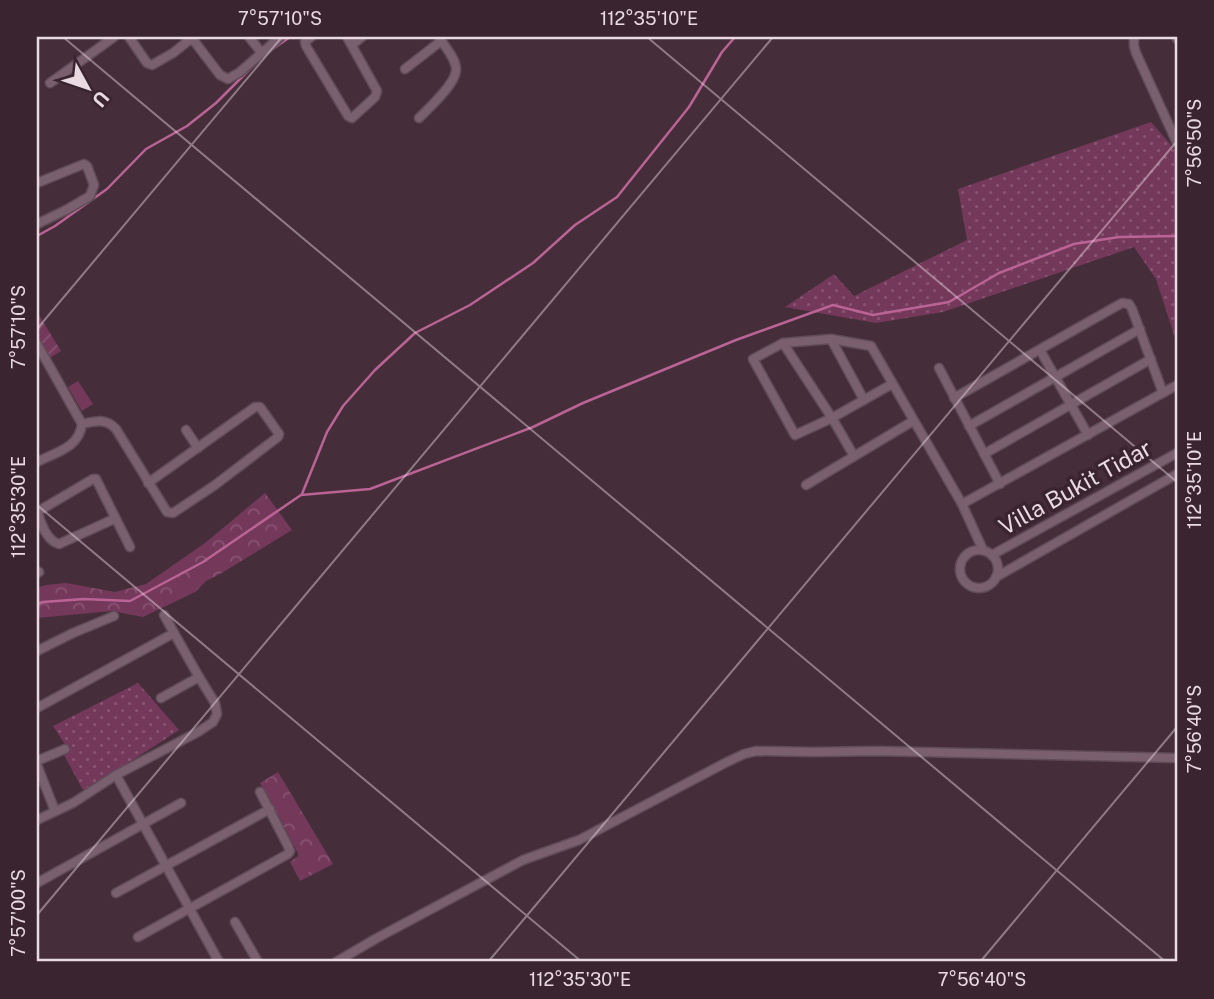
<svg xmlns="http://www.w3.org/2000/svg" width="1214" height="999" font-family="'Public Sans',sans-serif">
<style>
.grass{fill:url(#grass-dots)}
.forest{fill:url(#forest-crowns)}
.garden{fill:url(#garden-furrows)}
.pitch{fill:#74385b}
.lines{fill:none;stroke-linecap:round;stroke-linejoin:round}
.stream{stroke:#ba6495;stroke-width:2.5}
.street-casing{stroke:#5f4c57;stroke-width:11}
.street{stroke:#7a606e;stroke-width:8}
.ticks{fill:none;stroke:#e9dae2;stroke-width:2;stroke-opacity:0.45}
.labels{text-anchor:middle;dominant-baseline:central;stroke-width:7;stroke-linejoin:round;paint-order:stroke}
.street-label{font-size:23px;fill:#e9dae2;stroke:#3a2430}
.neatline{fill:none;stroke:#e9dae2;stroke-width:2.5}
.ticks-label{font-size:18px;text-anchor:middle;fill:#e9dae2}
</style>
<defs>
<pattern id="grass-dots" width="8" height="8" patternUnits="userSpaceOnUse" patternTransform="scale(1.75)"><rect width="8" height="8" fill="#74385b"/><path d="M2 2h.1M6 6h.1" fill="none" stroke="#885472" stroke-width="1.8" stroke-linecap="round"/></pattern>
<pattern id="forest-crowns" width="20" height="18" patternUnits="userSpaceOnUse" patternTransform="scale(1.75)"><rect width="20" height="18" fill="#74385b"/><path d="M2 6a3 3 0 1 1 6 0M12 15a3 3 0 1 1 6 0" fill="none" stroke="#885472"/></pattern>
<pattern id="garden-furrows" width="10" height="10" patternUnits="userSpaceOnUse" patternTransform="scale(1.75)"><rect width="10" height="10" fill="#74385b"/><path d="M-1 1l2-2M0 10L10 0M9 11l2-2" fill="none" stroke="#885472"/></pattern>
</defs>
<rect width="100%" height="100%" fill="#452e3a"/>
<g class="grass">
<path d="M1151,122L1177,152V344L1156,279L1134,247L943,312L876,323L785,307L834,274L854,296L967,240L958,189Z"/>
<path d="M138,683L179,730L113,773L83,790L63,753L68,749L53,726Z"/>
</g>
<g class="forest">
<path d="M265,493L292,530L220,574L206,581L195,592L143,617L112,611L37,618V588L46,585L66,583L115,592L146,584L205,543Z"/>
<path d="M278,772L333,864L300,881L290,862L298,856V853L260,783Z"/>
</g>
<path class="garden" d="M37,312L61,351L48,359L37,337Z"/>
<g class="pitch">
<path d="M78,381L93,404L82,411L68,387Z"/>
<path d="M314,854L321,865L300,877L293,867Z"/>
</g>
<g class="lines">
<g class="stream">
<path d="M264,55L290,37"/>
<path d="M37,236L55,226L107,189L146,149L187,126L216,103L254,65"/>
<path d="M302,494L327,432L343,406L375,370L415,333L470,305L533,263L575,225L617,197L689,107L722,52L735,37"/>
<path d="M37,604L43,602L84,599L130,601L203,562L301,495L370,489L533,427L583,403L736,340L833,305L873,315L949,302L999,273L1074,244L1119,237L1177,236"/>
</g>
<g class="street-casing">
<g id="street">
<path d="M129,37L147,63L152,65L173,53L192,38"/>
<path d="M191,37L220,75L228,79L240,72L280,37"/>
<path d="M249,37L261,52"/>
<path d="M311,37L305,42L306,46L348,116L352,118L375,97L377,91L347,37"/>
<path d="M1134,37V46L1136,53L1177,143"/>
<path d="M1176,37L1177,39"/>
<path d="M352,45L362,37"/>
<path d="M405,69L441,41"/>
<path d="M50,83L114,37"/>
<path d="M419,118C429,108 458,82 456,68C455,57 444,46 439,37"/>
<path d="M37,183L84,164L87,166L94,185L90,196L66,210L37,224"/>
<path d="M831,339L864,400"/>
<path d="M783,343L832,418L854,456"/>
<path d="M37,344L82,424C79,448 56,452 37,462"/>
<path d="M1040,350L1088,435"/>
<path d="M939,368L1000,484"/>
<path d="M892,384L832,418L795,435L753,359L783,343L831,339L871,346L962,504L983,550"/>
<path d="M954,398L1122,303L1129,304L1132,309L1163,393"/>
<path d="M82,424C95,421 106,418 116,429L167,512L173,513L215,485L278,437L279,434L260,407H255L148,483"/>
<path d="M969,426L1140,329"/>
<path d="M186,430L198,448"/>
<path d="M984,454L1151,359"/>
<path d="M806,485L913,421"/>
<path d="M962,504L1177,385"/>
<path d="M37,511C41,523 46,540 59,544L114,519"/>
<path d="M37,512L93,479H96L130,547"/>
<circle cx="979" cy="569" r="19"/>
<path d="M992,555L1177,453"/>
<path d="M37,573L39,572"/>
<path d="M996,577L1177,474"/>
<path d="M164,615L174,633"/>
<path d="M37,651L73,633L114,616"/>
<path d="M37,708L174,633L199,677"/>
<path d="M37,761L65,749"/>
<path d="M37,765L55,811"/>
<path d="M116,775L219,962"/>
<path d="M37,820L73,803L116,775L198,732L213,722L217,714L215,703L199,677L161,698"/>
<path d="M37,883L181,803"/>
<path d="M116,893L270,809"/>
<path d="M235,922L258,962"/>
<path d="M138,937L288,854L290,851L288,846L260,792"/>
<path d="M336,962L377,938L523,860L579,840L727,762L744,754L756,751L812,752L878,751L1177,758"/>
</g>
</g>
<use href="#street" class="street"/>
</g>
<path class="ticks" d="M63,37L1166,962M647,37L1177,482M37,329L282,37M37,505L582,962M37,915L773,37M488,962L1177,141M980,962L1177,727"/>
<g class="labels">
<g class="street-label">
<text transform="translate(1075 487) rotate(-29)">Villa Bukit Tidar</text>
</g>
</g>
<rect width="1214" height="999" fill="none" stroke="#3a2430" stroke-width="77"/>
<g transform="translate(88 88) rotate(130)" stroke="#3a2430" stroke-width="5" paint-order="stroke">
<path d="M0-5L12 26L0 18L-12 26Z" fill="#e9dae2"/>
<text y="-10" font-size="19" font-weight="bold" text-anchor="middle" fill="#e9dae2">U</text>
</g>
<rect x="38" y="38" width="1138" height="922" class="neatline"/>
<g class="ticks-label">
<text x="280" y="25">7°57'10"S</text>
<text x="649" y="25">112°35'10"E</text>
<text transform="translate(1195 143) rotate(-90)" y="6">7°56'50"S</text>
<text transform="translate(19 327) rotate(-90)" y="6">7°57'10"S</text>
<text transform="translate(1195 480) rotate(-90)" y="6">112°35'10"E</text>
<text transform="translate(19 507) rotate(-90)" y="6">112°35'30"E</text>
<text transform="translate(1195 729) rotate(-90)" y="6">7°56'40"S</text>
<text transform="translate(19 913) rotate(-90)" y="6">7°57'00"S</text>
<text x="580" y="986">112°35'30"E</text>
<text x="982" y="986">7°56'40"S</text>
</g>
</svg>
